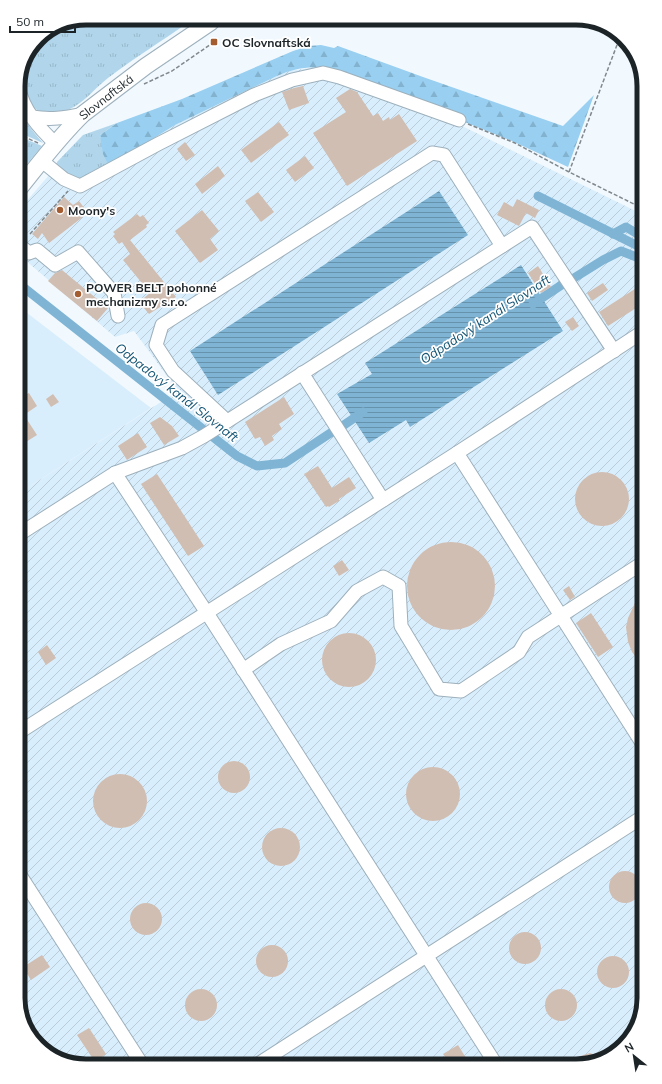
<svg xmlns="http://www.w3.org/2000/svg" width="662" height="1084" font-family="Mulish,sans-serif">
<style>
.built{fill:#d9eefc}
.industrial{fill:url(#industrial-furrows)}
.grass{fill:url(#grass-tufts)}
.forest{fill:url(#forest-firs)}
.water{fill:url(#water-rules)}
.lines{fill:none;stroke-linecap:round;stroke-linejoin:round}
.canal{stroke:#7fb4d4;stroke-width:9}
.building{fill:#d1beb3}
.minor-casing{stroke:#9db0bc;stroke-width:15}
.major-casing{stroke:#9db0bc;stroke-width:18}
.path{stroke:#81898e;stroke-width:1.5;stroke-dasharray:4 2;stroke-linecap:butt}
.minor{stroke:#fff;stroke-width:13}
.major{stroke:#fff;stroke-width:16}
.poi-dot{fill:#a35d31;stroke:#fff;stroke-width:1.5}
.labels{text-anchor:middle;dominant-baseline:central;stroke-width:3.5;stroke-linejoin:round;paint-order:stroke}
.poi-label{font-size:12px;font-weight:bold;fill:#1c2428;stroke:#fff;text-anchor:start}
.street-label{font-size:12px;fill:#1c2428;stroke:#fff}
.water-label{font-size:13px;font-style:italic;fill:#145575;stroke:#fff}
.rim{fill:none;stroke:#1c2428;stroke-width:5}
</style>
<defs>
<pattern id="industrial-furrows" width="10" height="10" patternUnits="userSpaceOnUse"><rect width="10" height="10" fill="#d9eefc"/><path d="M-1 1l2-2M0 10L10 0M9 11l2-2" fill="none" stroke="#baccd8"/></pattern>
<pattern id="grass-tufts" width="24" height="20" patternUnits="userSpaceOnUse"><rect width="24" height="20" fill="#b1d6ec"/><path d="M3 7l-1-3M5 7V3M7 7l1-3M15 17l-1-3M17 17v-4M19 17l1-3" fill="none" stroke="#98b8ca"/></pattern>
<pattern id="forest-firs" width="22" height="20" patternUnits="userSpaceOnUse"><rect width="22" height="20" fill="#99cff0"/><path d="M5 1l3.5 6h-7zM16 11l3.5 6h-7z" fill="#83b2ce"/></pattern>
<pattern id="water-rules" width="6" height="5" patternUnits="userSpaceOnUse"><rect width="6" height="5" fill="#7fb4d4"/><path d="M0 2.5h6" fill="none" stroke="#6792ac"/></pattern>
</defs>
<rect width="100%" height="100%" fill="#f1f9fe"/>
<path class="built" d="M18,306L151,408L18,494Z"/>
<path class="industrial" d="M316,67L333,69L458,124L644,215V998L635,1032L606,1059L576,1066H82L49,1055L25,1028L18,998V494L178,391L134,331L115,337L18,254V211L49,175L57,162V166H109L175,125L277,76L289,71Z"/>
<g class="grass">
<path d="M189,22C162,41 134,58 108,78C95,88 85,102 70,109C62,113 45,115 37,110C27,103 25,86 22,74L38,38L60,23Z"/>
<path d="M18,106C24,120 33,132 43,143L18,132Z"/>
<path d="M117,123L100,135L109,166L81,179L59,170L57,166V162L83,135Z"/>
<path d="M18,136L42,146L18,175Z"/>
</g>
<path class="forest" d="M321,45L334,48L338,46L423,77L563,126L594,95L568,167L512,141L333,69C311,66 297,67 277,76L175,125L109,166L103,154L100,135L117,123L182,99L293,51L309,46Z"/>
<g class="water">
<path d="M439,191L468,235L218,395L190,351Z"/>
<path d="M521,265L563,331L410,427L406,420L369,443L337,394L372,374L365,363Z"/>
</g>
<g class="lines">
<g class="canal">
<path d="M538,196L644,249"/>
<path d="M613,234L626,227L644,238"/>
<path d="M574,278L603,260L621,251L644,260"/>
<path d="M18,283L237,456L257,466L285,463L332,432"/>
<path d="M533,304L563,284"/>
<path d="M341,427L363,412"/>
</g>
</g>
<g class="building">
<path d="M303,86L309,103L289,110L282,92L294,88Z"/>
<path d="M350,89L357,92L373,116L378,113L383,121L389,117L390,120L399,114L417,141L347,186L313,133L346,112L336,98Z"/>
<path d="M279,122L289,135L251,163L241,150Z"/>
<path d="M185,142L195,155L186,161L177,149Z"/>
<path d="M305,156L314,168L295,182L286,170Z"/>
<path d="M218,166L225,176L202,194L195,184Z"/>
<path d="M258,192L274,212L261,222L245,201Z"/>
<path d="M64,197L73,205L79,201L88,213L49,243L42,233L38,239L32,234Z"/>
<path d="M517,199L539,210L535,218L526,213L519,226L497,215L504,202L513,207Z"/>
<path d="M202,210L219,231L210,239L218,250L200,263L175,231Z"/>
<path d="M137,214L140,217L143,215L149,223L146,225L147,227L130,240L176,297L149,314L139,302L150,293L123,260L130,254L122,242L119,244L113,236L115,234L113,232Z"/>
<path d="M538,266L551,287L541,293L528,273Z"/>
<path d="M62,270L108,308L97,321L48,281L55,273Z"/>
<path d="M603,283L608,290L592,301L587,293Z"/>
<path d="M641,285L644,290V303L608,326L599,312Z"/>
<path d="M573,317L579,326L572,331L565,322Z"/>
<path d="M29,393L37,406L24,415L37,435L18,447V399Z"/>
<path d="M53,394L59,402L51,407L46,399Z"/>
<path d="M284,397L294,414L279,424L282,429L272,436L274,440L265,446L260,437L255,439L245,422Z"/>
<path d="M160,417L172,426L179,436L164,445L150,423Z"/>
<path d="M138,433L147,447L127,460L118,446Z"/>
<path d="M318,466L332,488L349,477L356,488L339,499V501L329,507L328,506L326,507L304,474Z"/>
<circle cx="602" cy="499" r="27"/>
<path d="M157,474L204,546L188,556L141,484Z"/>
<circle cx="451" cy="586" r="44"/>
<path d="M342,560L349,570L339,576L333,566Z"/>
<path d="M569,586L575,597L570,600L563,590Z"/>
<path d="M644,595V666L638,660L632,652L628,642L626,627L628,618L635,603Z"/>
<path d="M591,613L613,647L598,657L576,623Z"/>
<circle cx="349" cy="660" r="27"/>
<path d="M47,645L56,658L46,665L38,652Z"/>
<circle cx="234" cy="777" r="16"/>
<circle cx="433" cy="794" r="27"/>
<circle cx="120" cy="801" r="27"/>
<circle cx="281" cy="847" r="19"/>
<circle cx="625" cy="887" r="16"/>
<circle cx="146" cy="919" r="16"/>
<circle cx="525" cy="948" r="16"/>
<circle cx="272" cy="961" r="16"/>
<path d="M42,955L50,967L31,980L23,967Z"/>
<circle cx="613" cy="972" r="16"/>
<circle cx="201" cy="1005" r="16"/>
<circle cx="561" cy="1005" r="16"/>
<path d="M89,1028L106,1054L95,1062L77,1035Z"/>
<path d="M458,1045L471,1066H451L443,1054Z"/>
<path d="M590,1053L596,1055L602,1060L576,1066H572L576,1059L580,1056Z"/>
</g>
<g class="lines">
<g class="minor-casing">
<g id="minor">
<path d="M18,86C23,110 39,128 56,144"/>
<path d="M32,117C51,120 64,118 83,114"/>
<path d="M42,161L64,179L80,186L158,144L254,95L292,80L323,73L339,77L459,120"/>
<path d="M18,244L29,253L37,250L55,265L78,252L114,293L118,316"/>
<path d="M302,373L383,500"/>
<path d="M227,421L173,371L156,345L162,325L432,153L444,155L502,246"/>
<path d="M115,473L207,613L497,1066"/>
<path d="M18,535L115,473L182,448L204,436L532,227L614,351"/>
<path d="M243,670L281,644L331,621L357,591L383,577L399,586L401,626L439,689L461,691L519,652L528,637L644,562"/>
<path d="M18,733L457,453"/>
<path d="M644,746L457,453L644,331"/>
<path d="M18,872L143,1066"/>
<path d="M255,1066L644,816"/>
</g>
</g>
<g class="major-casing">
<path id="major" d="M18,190C39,164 59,137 83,114L146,66L211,22"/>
</g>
<g class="path">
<path d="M144,84L172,71L214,42"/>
<path d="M468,124L515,143L569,172L644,209"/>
<path d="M18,134L38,143"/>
<path d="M569,172L620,37"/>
<path d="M30,234L68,191"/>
</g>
<use href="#minor" class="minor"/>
<use href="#major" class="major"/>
</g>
<g class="poi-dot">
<rect x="210" y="38" width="8" height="8" rx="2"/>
<circle cx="60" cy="210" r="4"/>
<circle cx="78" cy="294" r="4"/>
</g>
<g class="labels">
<g class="poi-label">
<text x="222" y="42">OC Slovnaftská</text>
<text x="68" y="210">Moony's</text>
<text x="86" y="287">POWER BELT pohonné<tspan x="86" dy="14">mechanizmy s.r.o.</tspan></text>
</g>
<g class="street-label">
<text transform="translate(106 97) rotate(-38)">Slovnaftská</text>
</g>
<g class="water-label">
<text transform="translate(485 319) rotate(-33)">Odpadový kanál Slovnaft</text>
<text transform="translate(177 392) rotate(38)">Odpadový kanál Slovnaft</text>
</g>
</g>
<path d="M0 0H662V1084H0ZM86 25H576A61 61 0 0 1 637 86V998A61 61 0 0 1 576 1059H86A61 61 0 0 1 25 998V86A61 61 0 0 1 86 25Z" fill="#fff" fill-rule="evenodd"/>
<path class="rim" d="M86 25H576A61 61 0 0 1 637 86V998A61 61 0 0 1 576 1059H86A61 61 0 0 1 25 998V86A61 61 0 0 1 86 25Z"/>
<g transform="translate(634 1056) rotate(330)" stroke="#ffffff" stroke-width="3" paint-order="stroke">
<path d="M0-3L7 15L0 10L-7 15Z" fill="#1c2428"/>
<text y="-6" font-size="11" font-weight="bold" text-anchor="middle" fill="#1c2428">N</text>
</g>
<path d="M10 26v6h65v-6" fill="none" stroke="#1c2428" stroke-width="2"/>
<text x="16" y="26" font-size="12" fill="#1c2428" stroke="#ffffff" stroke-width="3" paint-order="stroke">50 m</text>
</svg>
